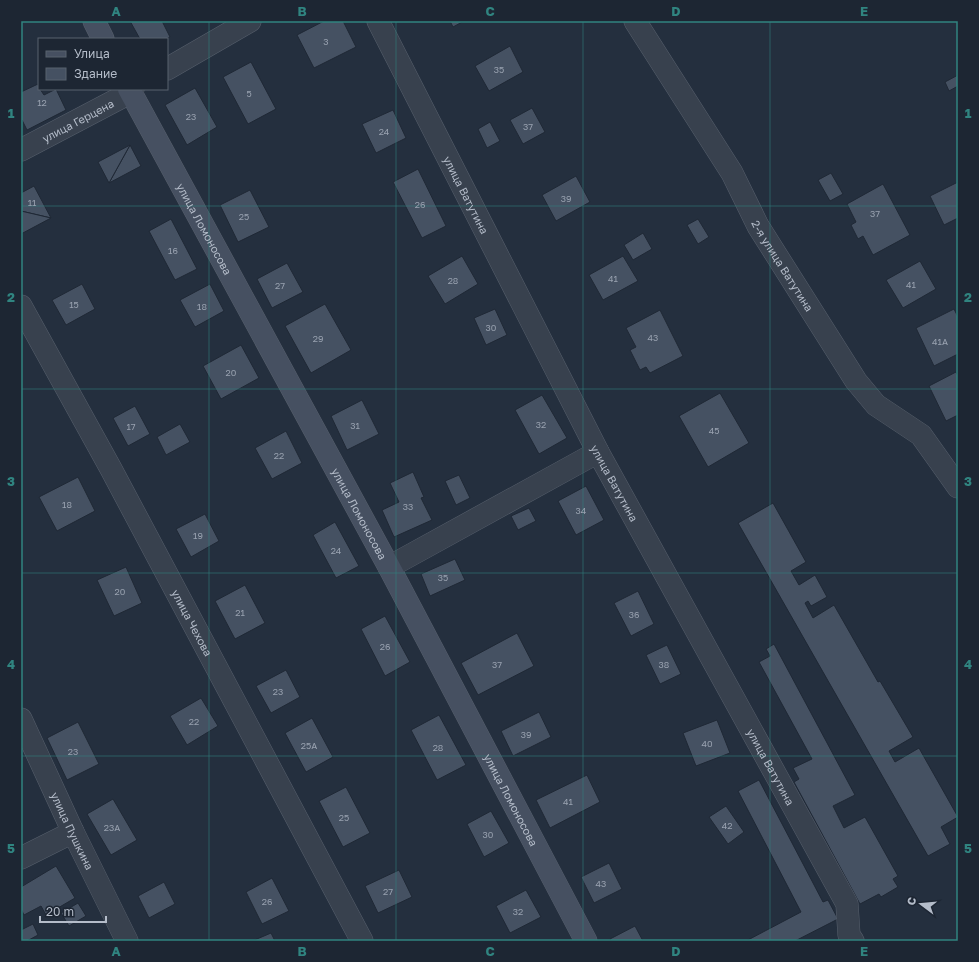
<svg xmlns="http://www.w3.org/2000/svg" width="979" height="962" font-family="'Golos Text',sans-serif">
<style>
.building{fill:#455162;stroke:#1f2835}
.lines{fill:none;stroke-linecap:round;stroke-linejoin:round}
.street-casing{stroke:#565f6c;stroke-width:23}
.secondary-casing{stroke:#565f6c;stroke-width:23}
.street{stroke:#38414e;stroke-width:22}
.secondary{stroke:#465061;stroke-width:22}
.grid{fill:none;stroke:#308480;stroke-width:1;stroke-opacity:0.55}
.labels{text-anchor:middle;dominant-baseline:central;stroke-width:3;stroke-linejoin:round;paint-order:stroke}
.number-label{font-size:9px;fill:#98a1af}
.street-label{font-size:11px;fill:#b4bcc9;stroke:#1d2633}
.neatline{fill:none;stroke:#308480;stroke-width:1.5}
.grid-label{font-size:13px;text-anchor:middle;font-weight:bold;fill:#308480}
</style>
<rect width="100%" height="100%" fill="#242f3e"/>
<g class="building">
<path d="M130,21H162L170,37L166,39H140Z"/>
<path d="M324,21H343L356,47L314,68L297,35Z"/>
<path d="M450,21H464L453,27Z"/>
<path d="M510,46L523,72L489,91L475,66Z"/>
<path d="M251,62L276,109L248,124L223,77Z"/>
<path d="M958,75V86L949,91L945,82Z"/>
<path d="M38,84L39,89H40L44,95L56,89L66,110L27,130L22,120L21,121V92Z"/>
<path d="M195,88L217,127L187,145L165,105Z"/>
<path d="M532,108L545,132L523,144L510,120Z"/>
<path d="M393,110L406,138L376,153L362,124Z"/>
<path d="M490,122L500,141L487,148L478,129Z"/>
<path d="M130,145L141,166L109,183Z"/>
<path d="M130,145L109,183L98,162Z"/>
<path d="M418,169L446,226L422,238L393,182Z"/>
<path d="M831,173L843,194L830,201L818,180Z"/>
<path d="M576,176L590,202L556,221L542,195Z"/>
<path d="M958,182V218L944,225L930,196Z"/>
<path d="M883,184L910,235L873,255L863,236L858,239L851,225L856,222L847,204Z"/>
<path d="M34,186L51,218L21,211V193Z"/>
<path d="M250,190L269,227L238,242L220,205Z"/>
<path d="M21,211L51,218L21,234Z"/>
<path d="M171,219L197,269L175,280L149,231Z"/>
<path d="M698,219L709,237L698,244L687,225Z"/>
<path d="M643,233L652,249L633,260L624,245Z"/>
<path d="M462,256L478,284L445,304L428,276Z"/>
<path d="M623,256L638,281L603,300L589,275Z"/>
<path d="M920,261L936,289L903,308L886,280Z"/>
<path d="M287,263L303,292L272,308L257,279Z"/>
<path d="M82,284L95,309L66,325L52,300Z"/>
<path d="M210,284L224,311L195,327L180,300Z"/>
<path d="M325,304L351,350L311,373L285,326Z"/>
<path d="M495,309L507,335L486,345L474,318Z"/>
<path d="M954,309L958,317V354L934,366L916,328Z"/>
<path d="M660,310L683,356L650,373L646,367L640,370L630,350L636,347L626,328Z"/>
<path d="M241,345L259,378L221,399L203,366Z"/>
<path d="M956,372L958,376V415L946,421L929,386Z"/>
<path d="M720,393L749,443L708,467L679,416Z"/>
<path d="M542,395L567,438L539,454L515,410Z"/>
<path d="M362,400L379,434L347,450L331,416Z"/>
<path d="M135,406L150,434L128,446L113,418Z"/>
<path d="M180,424L190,442L166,455L157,437Z"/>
<path d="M286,431L302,463L272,479L255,448Z"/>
<path d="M413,472L424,497L421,498L432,520L394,537L382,510L399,502L390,483Z"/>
<path d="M459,475L470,498L456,505L445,481Z"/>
<path d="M78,477L95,511L57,531L39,497Z"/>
<path d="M586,486L604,520L576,535L558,501Z"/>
<path d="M773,503L806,562L791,571L799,585L815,575L827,597L811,606L808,601L805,603L813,618L834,605L878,682L880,681L913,737L889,751L895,762L919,748L958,817L941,827L950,844L928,856L738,523Z"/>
<path d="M529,508L536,521L518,530L511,516Z"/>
<path d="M205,514L219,541L191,557L176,529Z"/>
<path d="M335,522L359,566L336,578L313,535Z"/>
<path d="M455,559L465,580L430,596L421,574Z"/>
<path d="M126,567L142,603L114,616L97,580Z"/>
<path d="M245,585L265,623L235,639L215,601Z"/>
<path d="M638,591L654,624L631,636L614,603Z"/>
<path d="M385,616L410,662L385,676L361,629Z"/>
<path d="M517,633L534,666L478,695L461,663Z"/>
<path d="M774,644L855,795L833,806L844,828L865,817L898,876L893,879L898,887L881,897L879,894L860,904L794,782L799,779L793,768L812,759L759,662L770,656L766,649Z"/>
<path d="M667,645L681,674L660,684L646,655Z"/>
<path d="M286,670L300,697L271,713L256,686Z"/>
<path d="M201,698L218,726L187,745L170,716Z"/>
<path d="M539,712L551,737L513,756L501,731Z"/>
<path d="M439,715L466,765L437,780L411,730Z"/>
<path d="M312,718L333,757L306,772L285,733Z"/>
<path d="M717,720L730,753L696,766L683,733Z"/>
<path d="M78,722L99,764L67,780L47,738Z"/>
<path d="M587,775L600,802L550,828L536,800Z"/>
<path d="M759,780L823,902L828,900L838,919L795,941H746L801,912L738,791Z"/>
<path d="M346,787L370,833L343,847L319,801Z"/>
<path d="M113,799L137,840L111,855L87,814Z"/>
<path d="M726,806L744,832L728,844L709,817Z"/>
<path d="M491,811L509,843L484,857L467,824Z"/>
<path d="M609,863L622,889L594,903L581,877Z"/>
<path d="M56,866L75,898L46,915L41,906L24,915L21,909V887Z"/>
<path d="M399,870L412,897L378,913L365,886Z"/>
<path d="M272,878L289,911L262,924L246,892Z"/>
<path d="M164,882L175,904L149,918L138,896Z"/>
<path d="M526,890L541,917L510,933L496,906Z"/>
<path d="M78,903L86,916L69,926L61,913Z"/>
<path d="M33,924L38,935L27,941H21V930Z"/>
<path d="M635,926L643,941H611L610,939Z"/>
<path d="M271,933L275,941H252L264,936Z"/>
</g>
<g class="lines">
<g class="street-casing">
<g id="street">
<path id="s1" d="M378,21L598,452L847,904L849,935L853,941"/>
<path id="s2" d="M635,21L732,173L758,226L856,381L876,405L921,435L958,487"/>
<path d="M167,69L250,21"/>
<path id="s3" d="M21,150L120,98L133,89"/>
<path id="s4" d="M21,306L111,469L362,941"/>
<path d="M389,567L598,452"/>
<path id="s5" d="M21,719L73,832L127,941"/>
<path d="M21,858L73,832"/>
</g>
</g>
<g class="secondary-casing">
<g id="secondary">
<path d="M94,21L103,39"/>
<path id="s6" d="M129,89L389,567L586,941"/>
</g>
</g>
<use href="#street" class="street"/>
<use href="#secondary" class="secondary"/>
</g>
<path class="grid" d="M209,21V941M396,21V941M583,21V941M770,21V941M21,206H958M21,389H958M21,573H958M21,756H958"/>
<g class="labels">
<g class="number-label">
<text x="326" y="41">3</text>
<text x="499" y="69">35</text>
<text x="249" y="93">5</text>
<text x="42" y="102">12</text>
<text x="191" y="116">23</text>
<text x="528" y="126">37</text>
<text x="384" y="131">24</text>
<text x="566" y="198">39</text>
<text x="32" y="202">11</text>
<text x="420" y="204">26</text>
<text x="875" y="213">37</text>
<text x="244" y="216">25</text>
<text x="173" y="250">16</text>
<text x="613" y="278">41</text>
<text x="453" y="280">28</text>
<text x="911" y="284">41</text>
<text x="280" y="285">27</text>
<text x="74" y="304">15</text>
<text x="202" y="306">18</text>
<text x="491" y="327">30</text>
<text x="653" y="337">43</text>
<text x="318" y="338">29</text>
<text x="940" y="341">41А</text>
<text x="231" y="372">20</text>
<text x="541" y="424">32</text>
<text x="355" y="425">31</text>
<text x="131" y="426">17</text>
<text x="714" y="430">45</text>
<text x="279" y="455">22</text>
<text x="67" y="504">18</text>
<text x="408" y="506">33</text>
<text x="581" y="510">34</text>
<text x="198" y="535">19</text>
<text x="336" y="550">24</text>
<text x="443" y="577">35</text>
<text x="120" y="591">20</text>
<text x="240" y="612">21</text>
<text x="634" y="614">36</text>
<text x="385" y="646">26</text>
<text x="497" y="664">37</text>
<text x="664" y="664">38</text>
<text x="278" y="691">23</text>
<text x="194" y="721">22</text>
<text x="526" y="734">39</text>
<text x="707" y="743">40</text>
<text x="309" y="745">25А</text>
<text x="438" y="747">28</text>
<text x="73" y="751">23</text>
<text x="568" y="801">41</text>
<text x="344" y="817">25</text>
<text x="727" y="825">42</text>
<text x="112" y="827">23А</text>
<text x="488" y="834">30</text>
<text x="601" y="883">43</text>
<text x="388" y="891">27</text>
<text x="267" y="901">26</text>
<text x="518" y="911">32</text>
</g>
<g class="street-label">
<text stroke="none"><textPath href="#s3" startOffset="64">улица Герцена</textPath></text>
<text stroke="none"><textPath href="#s1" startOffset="195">улица Ватутина</textPath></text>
<text stroke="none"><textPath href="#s6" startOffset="159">улица Ломоносова</textPath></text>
<text stroke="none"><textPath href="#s2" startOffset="286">2-я улица Ватутина</textPath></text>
<text stroke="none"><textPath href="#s1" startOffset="519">улица Ватутина</textPath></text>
<text stroke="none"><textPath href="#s6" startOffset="483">улица Ломоносова</textPath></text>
<text stroke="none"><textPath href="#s4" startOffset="360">улица Чехова</textPath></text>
<text stroke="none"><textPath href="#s1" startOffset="843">улица Ватутина</textPath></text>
<text stroke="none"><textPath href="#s6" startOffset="807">улица Ломоносова</textPath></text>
<text stroke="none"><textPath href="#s5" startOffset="123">улица Пушкина</textPath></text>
</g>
</g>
<rect width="979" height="962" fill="none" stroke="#1d2633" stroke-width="44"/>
<rect x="38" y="38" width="130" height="52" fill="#1d2633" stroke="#59626f"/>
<rect x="46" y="51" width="20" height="6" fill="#465061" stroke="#59626f"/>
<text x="74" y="58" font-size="12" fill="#b4bcc9">Улица</text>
<rect x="46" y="68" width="20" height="12" fill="#455162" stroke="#59626f"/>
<text x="74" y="78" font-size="12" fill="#b4bcc9">Здание</text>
<g transform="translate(921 904) rotate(286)" stroke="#1d2633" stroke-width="3" paint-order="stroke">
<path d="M0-3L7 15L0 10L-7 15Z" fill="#b4bcc9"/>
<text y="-6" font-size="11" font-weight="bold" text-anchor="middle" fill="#b4bcc9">С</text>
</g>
<path d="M40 916v6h66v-6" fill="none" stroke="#b4bcc9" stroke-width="2"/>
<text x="46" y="916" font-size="12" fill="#b4bcc9" stroke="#1d2633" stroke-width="3" paint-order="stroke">20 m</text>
<rect x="22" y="22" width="935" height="918" class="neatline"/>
<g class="grid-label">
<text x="116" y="16">A</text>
<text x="302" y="16">B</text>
<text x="490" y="16">C</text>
<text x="676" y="16">D</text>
<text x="864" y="16">E</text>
<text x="11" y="118">1</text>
<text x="968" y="118">1</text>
<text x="11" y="302">2</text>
<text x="968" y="302">2</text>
<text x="11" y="486">3</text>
<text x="968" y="486">3</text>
<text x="11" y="669">4</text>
<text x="968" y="669">4</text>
<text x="11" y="853">5</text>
<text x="968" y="853">5</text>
<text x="116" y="956">A</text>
<text x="302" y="956">B</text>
<text x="490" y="956">C</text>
<text x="676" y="956">D</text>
<text x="864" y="956">E</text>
</g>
</svg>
